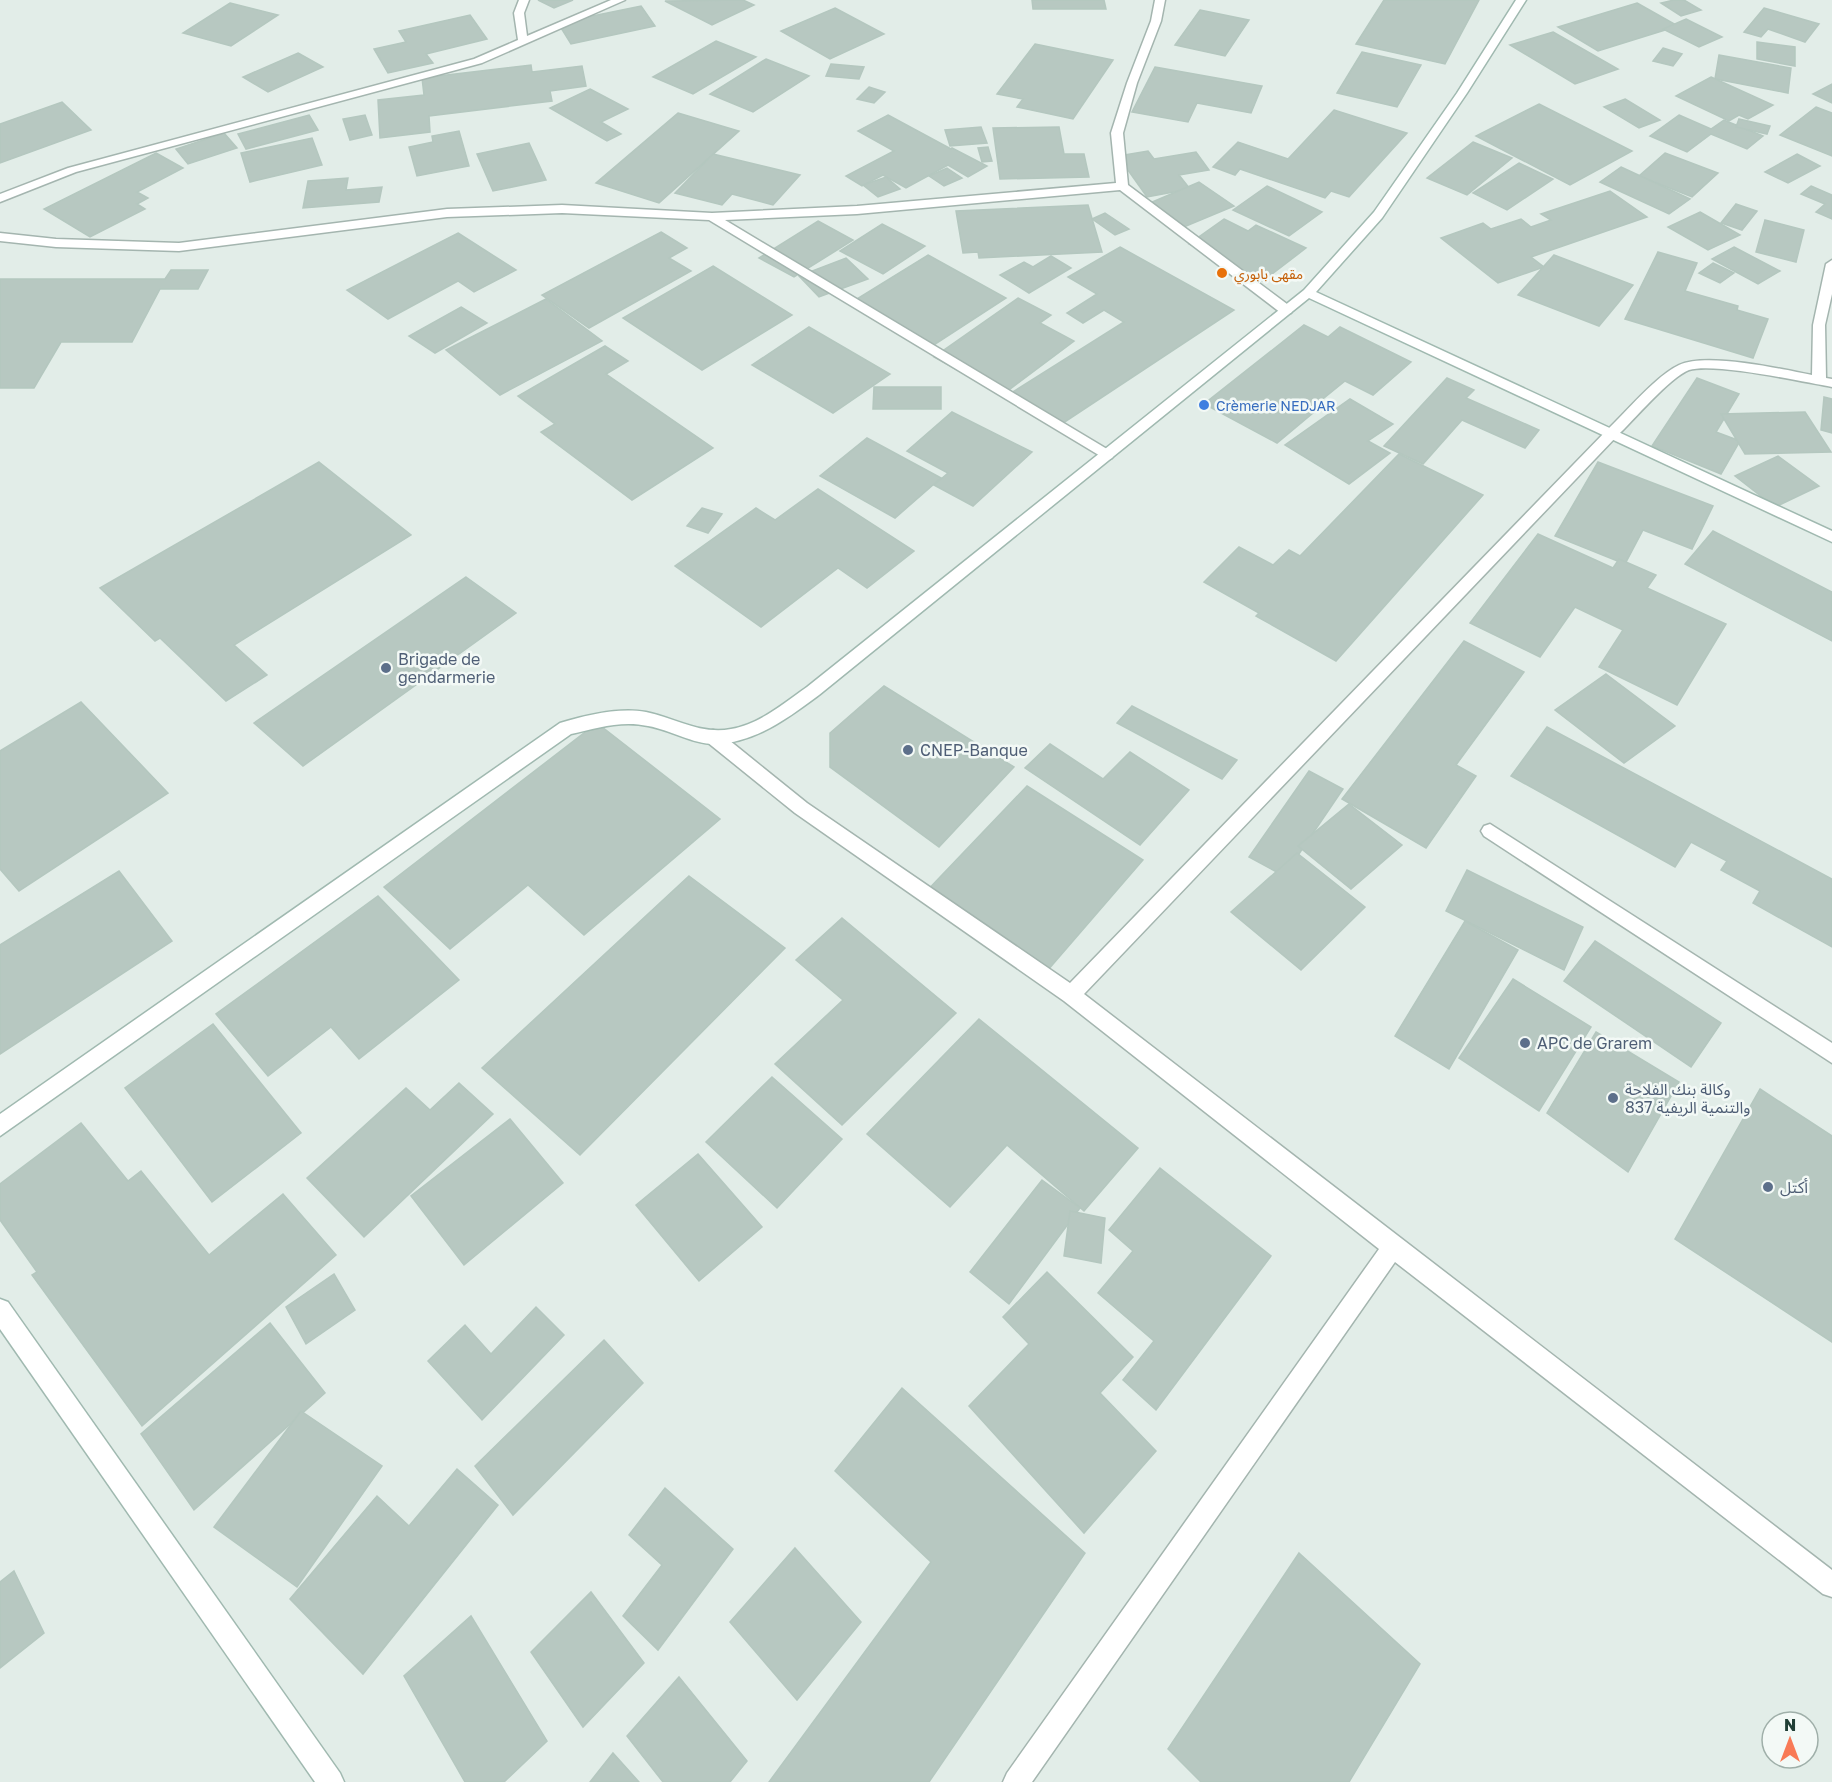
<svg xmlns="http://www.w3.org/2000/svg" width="1832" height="1782" font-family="'Golos Text','Noto Sans Arabic',sans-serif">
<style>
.building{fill:#b7c8c1;stroke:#b4c7bf;stroke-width:1.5}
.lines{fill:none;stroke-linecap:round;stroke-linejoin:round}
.street-casing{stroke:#a4b5af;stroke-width:3}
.secondary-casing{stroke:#a0b9b0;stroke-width:3}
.street{fill:#fff;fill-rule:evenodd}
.secondary{fill:#fff;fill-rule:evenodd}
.food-dot{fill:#e8710a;stroke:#f3f9f6;stroke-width:2}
.shop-dot{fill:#3f7fe0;stroke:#f3f9f6;stroke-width:2}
.service-dot{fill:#5c6f8a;stroke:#f3f9f6;stroke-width:2}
.labels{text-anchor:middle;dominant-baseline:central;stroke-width:5;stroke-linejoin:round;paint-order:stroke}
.far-food-label{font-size:14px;fill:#c56008;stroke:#f3f9f6;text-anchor:start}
.far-shop-label{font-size:14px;fill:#366cbe;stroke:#f3f9f6;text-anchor:start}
.service-label{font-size:16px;fill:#4e5e75;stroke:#f3f9f6;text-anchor:start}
</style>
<rect width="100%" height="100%" fill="#e2ede8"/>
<g class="building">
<path d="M538,0H573L554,8Z"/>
<path d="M743,0L754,5L712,25L665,1Z"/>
<path d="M1032,0H1104L1106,9H1033Z"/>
<path d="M1384,0H1479L1445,64L1356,44Z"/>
<path d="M1674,0H1684L1701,10L1681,16L1661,3Z"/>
<path d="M230,3L278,15L231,46L183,33Z"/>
<path d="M1637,3L1678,26L1598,51L1558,27Z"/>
<path d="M641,6L655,26L571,44L558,23Z"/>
<path d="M835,8L884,34L830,59L781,31Z"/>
<path d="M1764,8L1819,24L1805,42L1768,29L1761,37L1744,32Z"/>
<path d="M1200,10L1249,20L1225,56L1175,45Z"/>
<path d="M470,15L487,39L426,54L433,63L388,73L374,49L406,42L399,31Z"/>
<path d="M1686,19L1722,37L1699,47L1663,29Z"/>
<path d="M1553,32L1618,69L1575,84L1510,45Z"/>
<path d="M716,41L756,57L693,94L653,77Z"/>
<path d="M1757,42L1795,47V66L1757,59Z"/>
<path d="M1035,44L1113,60L1073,119L1017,107L1023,99L997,94Z"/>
<path d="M1663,48L1682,54L1673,66L1653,61Z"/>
<path d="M1362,52L1421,65L1397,107L1337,93Z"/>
<path d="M298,53L323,67L268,92L243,77Z"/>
<path d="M1719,55L1791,68L1788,93L1715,79Z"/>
<path d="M766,59L809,76L753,112L710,94Z"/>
<path d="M831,64L864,67L859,79L826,76Z"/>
<path d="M531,65L532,72L582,66L586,86L550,91L552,101L429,116L430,132L380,138L378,100L424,95L422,78Z"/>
<path d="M1155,67L1262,86L1251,113L1197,103L1188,122L1132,112Z"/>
<path d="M1711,77L1773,105L1748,119L1739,115L1729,121L1676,96Z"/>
<path d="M1832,84V103L1813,94Z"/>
<path d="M869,87L885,92L874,103L857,99Z"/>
<path d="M590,89L628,109L601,122L621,134L607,141L550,108Z"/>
<path d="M1625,99L1660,120L1639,128L1604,107Z"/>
<path d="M62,102L91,130L0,163V124Z"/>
<path d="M1539,104L1632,151L1570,185L1476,136Z"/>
<path d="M1816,107L1832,113V156L1780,135Z"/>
<path d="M1334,110L1407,133L1349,197L1331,191L1325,198L1240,169L1235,175L1213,167L1238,142L1288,159Z"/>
<path d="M678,113L739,131L659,203L596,183Z"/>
<path d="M309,115L318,130L246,149L238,134Z"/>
<path d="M365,115L372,135L350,140L343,119Z"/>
<path d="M888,115L951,149L952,148L987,166L968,177L948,165L906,188L883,175L862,186L846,176L894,151L858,131Z"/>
<path d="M1679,115L1711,129L1724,120L1763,136L1747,149L1711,134L1687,152L1650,136Z"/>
<path d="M1739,119L1770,126L1767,134L1736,127Z"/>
<path d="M981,127L987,143L950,146L945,130Z"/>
<path d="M1059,127L1064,154H1084L1089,177L1000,179L993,128Z"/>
<path d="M459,131L469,166L417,176L409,147L433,142L432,136Z"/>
<path d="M224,133L237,148L188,164L176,149Z"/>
<path d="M312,138L322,165L250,182L241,153Z"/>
<path d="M1473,142L1512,158L1467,195L1427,178Z"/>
<path d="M529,143L546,180L493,191L477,154Z"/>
<path d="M988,147L992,161L982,162L978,148Z"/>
<path d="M1148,151L1154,159L1196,152L1209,170L1179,175L1190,189L1147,197L1118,156Z"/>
<path d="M156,153L183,168L137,192L148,198L137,204L145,209L90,237L44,209Z"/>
<path d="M1665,153L1718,173L1692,197L1639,176Z"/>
<path d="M713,154L800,175L773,205L732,194L722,205L675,193Z"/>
<path d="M1797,154L1820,166L1788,183L1765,172Z"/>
<path d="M1519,163L1553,179L1507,210L1473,193Z"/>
<path d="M1621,167L1690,199L1669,214L1600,182Z"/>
<path d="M947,168L962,178L944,186L929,176Z"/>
<path d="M886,177L900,189L878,197L863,185Z"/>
<path d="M348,178L346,190L382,187L379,202L303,208L308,181Z"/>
<path d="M1199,182L1234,206L1184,227L1150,203Z"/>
<path d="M1267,186L1322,212L1289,236L1233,210Z"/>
<path d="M1811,186L1832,195V219L1816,212L1825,204L1801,194Z"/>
<path d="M1610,191L1647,217L1531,257L1544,267L1498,283L1441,238L1483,223L1491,229L1521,219L1531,227L1551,220L1541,214Z"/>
<path d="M1736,204L1757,211L1742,230L1721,223Z"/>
<path d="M1088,205L1102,252L979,258L978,252L963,253L956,211Z"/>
<path d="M1700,212L1740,235L1708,250L1668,227Z"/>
<path d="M1105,213L1129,229L1115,235L1092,219Z"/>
<path d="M1224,219L1248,231L1256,225L1306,248L1263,281L1189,244Z"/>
<path d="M1765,220L1804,230L1796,262L1756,252Z"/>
<path d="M818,221L853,240L794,277L759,258Z"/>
<path d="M882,224L925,246L883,274L840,251Z"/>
<path d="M661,232L687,248L669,258L691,271L589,328L542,295Z"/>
<path d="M458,233L516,270L474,292L458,281L388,319L347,290Z"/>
<path d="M1120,247L1234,310L1057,427L1008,395L1124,322L1104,310L1083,323L1067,313L1097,294L1068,277Z"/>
<path d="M1734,247L1780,271L1758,284L1712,259Z"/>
<path d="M1658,252L1697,263L1685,291L1738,306L1737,310L1768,319L1753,358L1625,319Z"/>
<path d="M928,255L1006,298L929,348L852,302Z"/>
<path d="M1554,255L1633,285L1599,326L1518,295Z"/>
<path d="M1051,256L1071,268L1029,293L1000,275L1024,262L1033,267Z"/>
<path d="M846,258L868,279L819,297L799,276Z"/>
<path d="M1713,263L1734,273L1720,283L1699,273Z"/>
<path d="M713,266L792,315L702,370L623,318Z"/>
<path d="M171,270H208L198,289H160L132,342H61L34,388H0V279H165Z"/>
<path d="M1018,298L1051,315L1040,323L1074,341L1002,395L934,357Z"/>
<path d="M546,299L602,341L500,395L446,350Z"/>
<path d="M461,307L487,323L435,353L409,336Z"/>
<path d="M1304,325L1328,337L1340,327L1411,362L1373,395L1345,381L1308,411L1313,413L1277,443L1204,404Z"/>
<path d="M809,327L890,374L833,413L752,365Z"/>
<path d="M605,346L628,361L606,374L713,448L632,500L541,432L555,424L518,396Z"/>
<path d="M1447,378L1474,390L1466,398L1539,430L1525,448L1462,420L1423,464L1384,446Z"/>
<path d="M1697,378L1739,394L1716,432L1740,441L1721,474L1652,446Z"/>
<path d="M874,387H941V409H873Z"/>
<path d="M1824,397L1832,399V433L1821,430Z"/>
<path d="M1350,399L1393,424L1368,441L1390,453L1349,484L1285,445Z"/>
<path d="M952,412L1032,452L973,506L934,485L948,473L907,451Z"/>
<path d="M1805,412L1831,452L1745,454L1721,414Z"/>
<path d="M867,438L941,478L895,518L820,476Z"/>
<path d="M1399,454L1483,495L1336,661L1256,616L1259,613L1204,582L1239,547L1273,565L1289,550L1300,556Z"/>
<path d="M1778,456L1819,486L1775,507L1735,476Z"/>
<path d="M319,462L411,535L234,645L267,675L226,701L160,638L155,641L100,588Z"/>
<path d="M1598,462L1713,506L1692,549L1643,530L1625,564L1555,536Z"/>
<path d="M818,489L914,551L867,588L838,568L761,627L675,566L756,508L775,520Z"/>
<path d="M702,508L722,514L708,533L687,526Z"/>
<path d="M1713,531L1832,592V641L1685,564Z"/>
<path d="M1538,534L1613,568L1619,559L1656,575L1647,588L1726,624L1677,705L1599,667L1623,630L1575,607L1540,657L1470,623Z"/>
<path d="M466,577L516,613L303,766L254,723Z"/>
<path d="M1464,641L1524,672L1456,765L1476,776L1426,848L1342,799Z"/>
<path d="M1606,674L1675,726L1624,763L1555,710Z"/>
<path d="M884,686L1014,767L939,847L830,767V733Z"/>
<path d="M81,702L168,793L19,891L0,869V751Z"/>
<path d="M1132,706L1237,760L1222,779L1117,723Z"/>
<path d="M597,723L720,819L584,935L528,885L450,949L384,887Z"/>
<path d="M1547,727L1832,879V947L1753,903L1760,891L1721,870L1727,861L1691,842L1675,867L1511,776Z"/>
<path d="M1050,744L1103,779L1130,752L1189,790L1140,845L1025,768Z"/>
<path d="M1309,771L1343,789L1284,876L1249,857Z"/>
<path d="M1027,786L1143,860L1041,978L923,895Z"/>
<path d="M1349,804L1402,845L1351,889L1298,846Z"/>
<path d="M1297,853L1365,907L1301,970L1231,912Z"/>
<path d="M1467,870L1583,927L1564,970L1446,911Z"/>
<path d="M119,871L172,941L0,1054V945Z"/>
<path d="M689,876L785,948L580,1155L482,1068Z"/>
<path d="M378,896L459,980L359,1059L331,1027L268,1076L216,1014Z"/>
<path d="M842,918L956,1013L842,1125L775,1064L843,1000L796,960Z"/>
<path d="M1465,921L1518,950L1449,1069L1395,1036Z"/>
<path d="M1595,941L1721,1023L1691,1067L1564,981Z"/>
<path d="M1513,979L1591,1027L1539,1111L1459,1058Z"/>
<path d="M979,1019L1138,1148L1084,1211L1007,1145L950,1207L867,1134Z"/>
<path d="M213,1024L301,1133L212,1202L125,1088Z"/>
<path d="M1596,1032L1679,1082L1628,1172L1547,1113Z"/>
<path d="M772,1077L842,1139L777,1208L706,1142Z"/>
<path d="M459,1083L493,1114L364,1237L307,1178L406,1088L430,1110Z"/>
<path d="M1760,1089L1832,1136V1342L1675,1239Z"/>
<path d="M510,1119L563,1183L464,1265L411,1196Z"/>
<path d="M81,1123L128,1181L141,1171L209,1255L283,1194L336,1255L142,1426L32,1275L37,1272L0,1220V1184Z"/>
<path d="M698,1154L762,1227L699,1281L636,1205Z"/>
<path d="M1160,1168L1271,1256L1156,1410L1123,1380L1154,1341L1098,1293L1133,1251L1109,1230Z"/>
<path d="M1042,1180L1080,1208L1009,1304L970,1272Z"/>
<path d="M1070,1211L1105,1218L1101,1263L1064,1256Z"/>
<path d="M1047,1272L1133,1357L1100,1393L1156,1451L1084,1533L969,1406L1029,1344L1003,1317Z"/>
<path d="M334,1274L355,1310L306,1344L286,1307Z"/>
<path d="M536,1307L564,1335L482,1420L428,1361L465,1325L491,1354Z"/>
<path d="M270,1323L325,1393L194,1510L141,1434Z"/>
<path d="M604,1340L643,1383L513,1515L475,1466Z"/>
<path d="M902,1388L1085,1553L929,1782H769L931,1562L835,1471Z"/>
<path d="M301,1411L382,1466L297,1587L214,1527Z"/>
<path d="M457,1469L498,1505L363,1674L290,1599L377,1496L409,1526Z"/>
<path d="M665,1488L733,1549L658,1650L623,1616L662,1565L629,1535Z"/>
<path d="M795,1548L861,1622L797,1700L730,1622Z"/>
<path d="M1299,1553L1420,1664L1349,1782H1201L1168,1749Z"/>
<path d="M14,1571L44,1633L0,1668V1582Z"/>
<path d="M591,1592L644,1663L583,1727L531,1652Z"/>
<path d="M471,1616L547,1741L504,1782H465L404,1676Z"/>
<path d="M679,1677L747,1761L730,1782H663L627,1736Z"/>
<path d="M613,1753L639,1782H590Z"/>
</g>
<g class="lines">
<g class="street-casing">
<g id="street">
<path d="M519,0H529L524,13L527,36L611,0H625L482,63L76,172L0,202V194L68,168L474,59L518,40L514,13Z"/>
<path d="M1155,0H1165L1161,21L1137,83L1123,133L1128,185L1291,307L1292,310L1291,313H1281L1120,190L857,214L725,220L1112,452L1114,455L1112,458L1107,460L709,220L562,213L447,217L179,251L56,247L0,241V233L56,239L179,243L447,209L562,205L712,213L857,206L1116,183L1111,133L1127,83L1151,21Z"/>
<path d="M1832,260V294L1825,325L1826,378L1832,379V387C1803,382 1714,362 1689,370C1670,377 1633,421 1617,436L1084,994L1832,1570V1597L1823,1594L1395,1262L1032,1782H1003L1007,1773L1379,1249L1064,1001L795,813L707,742L705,737L707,732L713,730L719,732L807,803L1070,983L1607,430C1626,412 1657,375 1679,365C1707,352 1781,369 1812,375L1813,325L1826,264Z"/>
<path d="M1490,824L1832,1043V1063L1484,836L1481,831L1484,826Z"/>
</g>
</g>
<g class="secondary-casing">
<g id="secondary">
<path d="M1516,0H1526L1467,93L1382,218L1316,292L1832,531V542L1309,298L819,695C788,718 755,743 715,744C692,744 671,730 648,726C622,720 596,728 571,734L0,1136V1114L560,723C586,715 619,707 646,712C675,718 701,735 731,729C760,724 784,703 807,687L1304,290L1374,212L1457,93Z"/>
<path d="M0,1299L8,1302L340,1773L344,1782H315L0,1329Z"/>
</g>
</g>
<use href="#street" class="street"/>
<use href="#secondary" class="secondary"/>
</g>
<circle class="food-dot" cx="1222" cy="273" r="6"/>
<circle class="shop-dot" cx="1204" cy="405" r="6"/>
<g class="service-dot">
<circle cx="386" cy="668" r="6"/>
<circle cx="908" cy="750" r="6"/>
<circle cx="1525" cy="1043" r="6"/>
<circle cx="1613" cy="1098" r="6"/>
<circle cx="1768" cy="1187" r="6"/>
</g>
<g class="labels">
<g class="far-food-label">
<text x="1234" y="273">مقهى بابوري</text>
</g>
<g class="far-shop-label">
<text x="1216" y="405">Crèmerie NEDJAR</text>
</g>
<g class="service-label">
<text x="398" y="659">Brigade de<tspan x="398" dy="18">gendarmerie</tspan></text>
<text x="920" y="750">CNEP-Banque</text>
<text x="1537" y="1043">APC de Grarem</text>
<text x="1625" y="1089">وكالة بنك الفلاحة<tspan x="1625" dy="18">والتنمية الريفية 837</tspan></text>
<text x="1780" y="1187">أكتل</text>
</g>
</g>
<g transform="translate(1790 1740)"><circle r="28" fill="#f3f9f6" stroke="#9fafa9" stroke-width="1.5"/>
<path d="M0-4.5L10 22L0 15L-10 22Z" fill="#f87a56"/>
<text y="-9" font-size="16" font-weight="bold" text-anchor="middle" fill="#213f36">N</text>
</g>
</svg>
